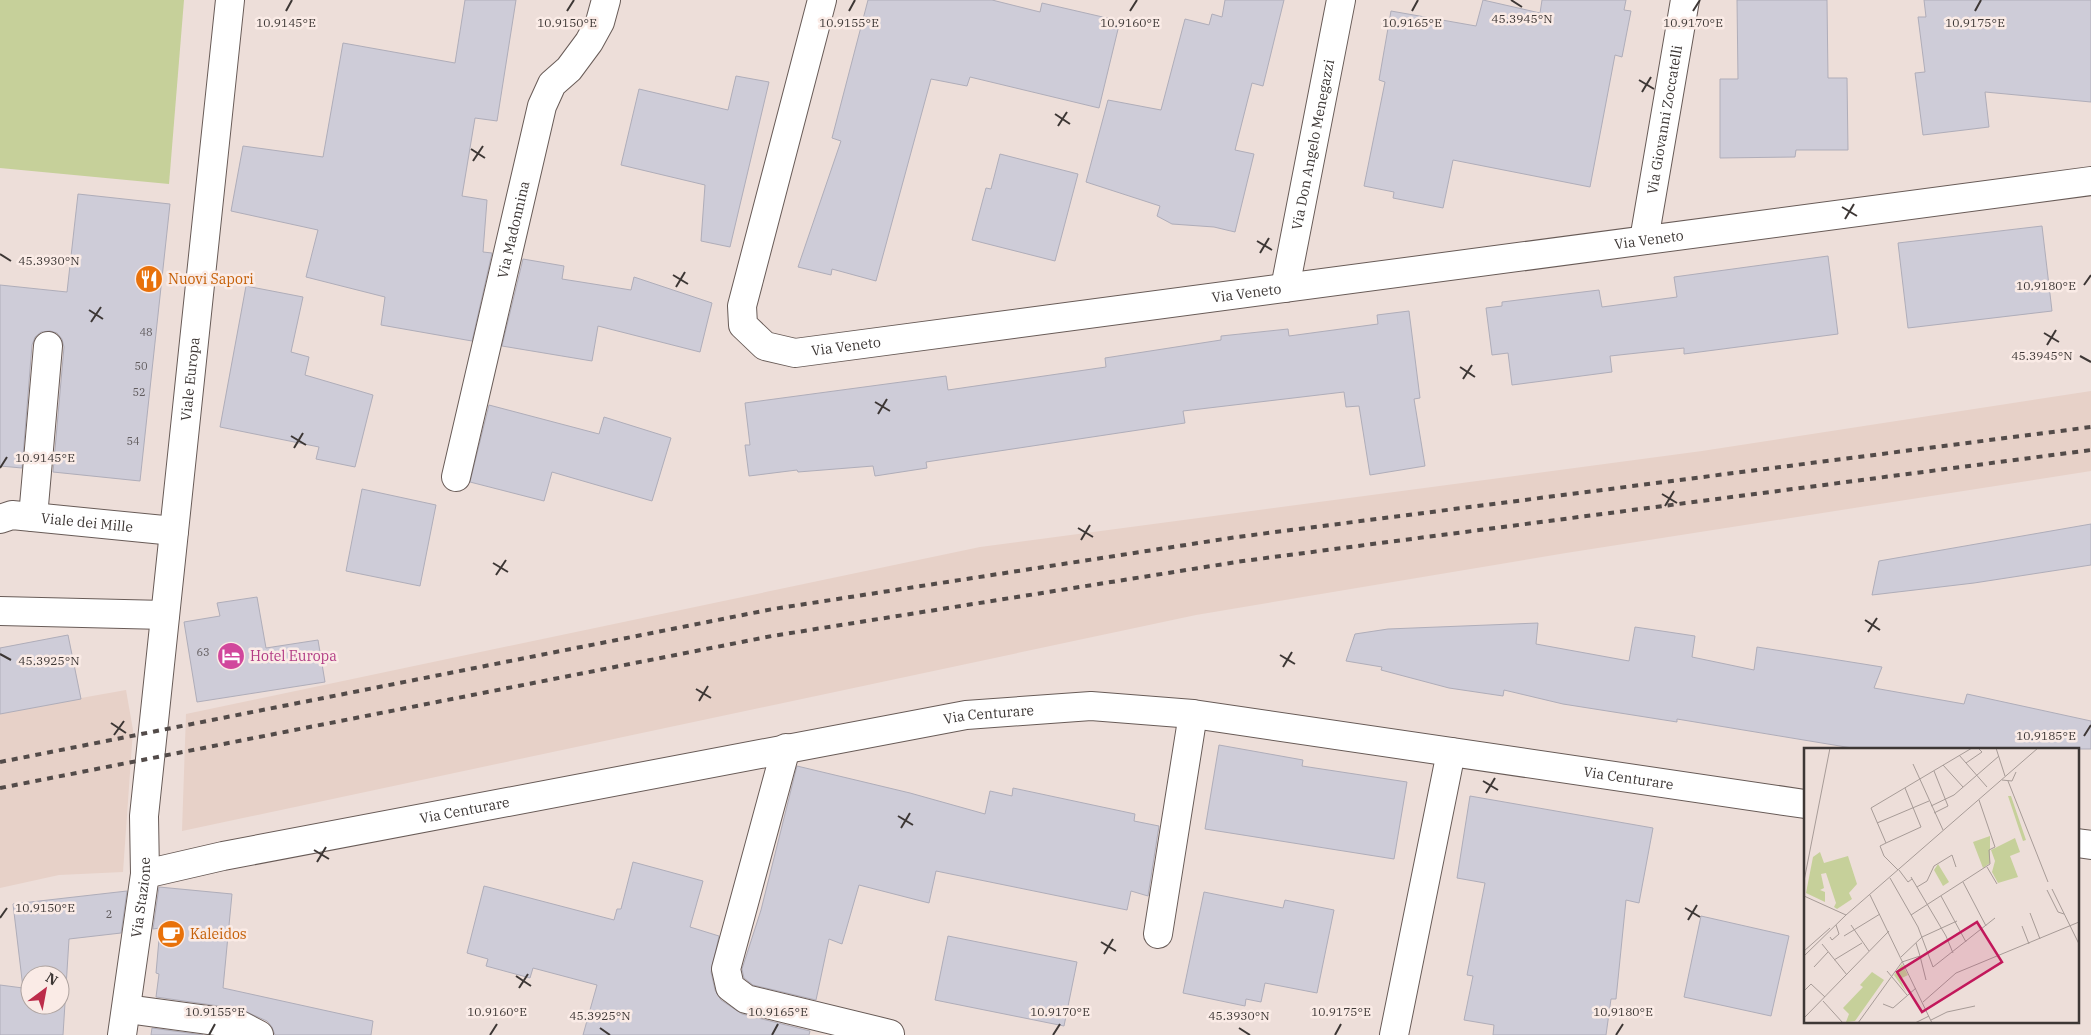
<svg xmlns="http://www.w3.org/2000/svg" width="2091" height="1035" font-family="'IBM Plex Serif',serif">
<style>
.built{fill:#e7d1c8}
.green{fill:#c6d09a}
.building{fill:#ceccd8;stroke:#afadb9;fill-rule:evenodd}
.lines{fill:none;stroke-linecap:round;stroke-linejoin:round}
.minor-casing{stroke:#685b57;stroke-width:30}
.minor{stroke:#fff;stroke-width:28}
.rail{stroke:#534b49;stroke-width:4;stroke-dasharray:6 6;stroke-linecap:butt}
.ticks{fill:none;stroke:#3d3735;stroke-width:2}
.labels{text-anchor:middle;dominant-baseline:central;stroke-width:5;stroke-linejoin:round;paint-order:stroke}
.number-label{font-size:11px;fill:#615c5e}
.street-label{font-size:14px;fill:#3d3735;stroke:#faebe6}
.food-label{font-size:14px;fill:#c56008;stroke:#faebe6;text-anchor:start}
.hotel-label{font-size:14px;fill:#b23c85;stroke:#faebe6;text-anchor:start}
.inset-road{fill:none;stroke:#a79b97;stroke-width:1}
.view{fill:#c2185b;fill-opacity:0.15;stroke:#c2185b;stroke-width:2.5}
.inset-edge{fill:none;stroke:#3d3735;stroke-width:2.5}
.ticks-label{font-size:12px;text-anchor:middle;fill:#3d3735;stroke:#faebe6;stroke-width:5;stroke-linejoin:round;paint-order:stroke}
</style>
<rect width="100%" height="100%" fill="#edded9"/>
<g class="built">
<path d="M2091,391V471L1566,553L1196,615L182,831L186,714L980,547L1702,451Z"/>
<path d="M68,635L81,698L126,690L133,730L123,872L59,875L0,888V648Z"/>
</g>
<path class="green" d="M0,0H184L169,184L0,168Z"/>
<g class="building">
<path d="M465,0H516L497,121L475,118L462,196L487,200L483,252L492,253L472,341L381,325L385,297L306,277L318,230L231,211L243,146L323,157L343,43L455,63Z"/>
<path d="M868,0H992L1040,12L1042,3L1120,21L1099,108L970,77L967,86L931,79L876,281L832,269L831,275L798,267L841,141L832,138Z"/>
<path d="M1225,0H1284L1263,86L1252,83L1235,150L1254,154L1235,232L1214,227L1172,224L1157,216L1160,206L1086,182L1108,100L1161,110L1185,19L1209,25L1212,14L1222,17Z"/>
<path d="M1483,0L1540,13L1542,0H1626L1624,10L1631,11L1622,57L1615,55L1590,187L1453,160L1443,208L1393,198L1394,192L1364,186L1385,82L1379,80L1391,11L1476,26Z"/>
<path d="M1737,0H1827L1828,78H1847L1848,150H1796L1795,157L1720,158V79H1738Z"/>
<path d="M1924,0H2091V102L1985,92L1989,127L1923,135L1915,73L1925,72L1918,17H1926Z"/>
<path d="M736,76L769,82L730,247L701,241L705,185L621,165L639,89L728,110Z"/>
<path d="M1000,154L1078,174L1055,261L972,240L986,188L991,189Z"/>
<path d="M78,194L170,204L140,481L53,472L64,347L62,339L57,333L50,331L41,332L35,337L32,345L22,468L0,466V285L67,292Z"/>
<path d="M2042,226L2052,311L1908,328L1898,243Z"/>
<path d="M1828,256L1838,334L1684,354V348L1610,356L1612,372L1512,385L1508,353L1492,355L1486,308L1502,306V302L1599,290L1602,307L1677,297L1674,277Z"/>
<path d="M523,259L564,266L562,279L631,290L634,277L712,303L700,352L598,326L592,361L502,346Z"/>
<path d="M246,286L303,297L291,352L309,357L305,375L373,395L355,467L316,459L319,447L220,427Z"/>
<path d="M1409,311L1420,398L1414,399L1425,466L1370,475L1359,406L1346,407L1344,392L1183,411L1185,423L926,462L927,468L875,476L873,466L798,472L797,470L749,476L745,445H750L745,403L946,376L948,390L1106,367L1105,358L1221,340V336L1288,329L1289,336L1378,324L1377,315Z"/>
<path d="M489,405L599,434L604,417L671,438L652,501L552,472L544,501L470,482Z"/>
<path d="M362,489L436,505L420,586L346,571Z"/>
<path d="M2091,524V565L1974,583L1872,595L1879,561Z"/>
<path d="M257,597L266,648L318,640L325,682L197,702L184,622L220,616L217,603Z"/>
<path d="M1538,623L1536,644L1629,661L1635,627L1695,636L1692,657L1754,670L1757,647L1882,667L1874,688L1964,704L1967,694L2091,721V749H1858L1677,719V722L1563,704L1504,690L1503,696L1449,688L1381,670L1382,667L1346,661L1355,634L1388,629Z"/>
<path d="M68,635L81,699L0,714V648Z"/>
<path d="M1219,745L1303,760L1302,766L1407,782L1394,859L1205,829Z"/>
<path d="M797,766L910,793L985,814L990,791L1012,796L1013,788L1135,814L1134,821L1159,826L1148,896L1131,891L1127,910L936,871L929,903L859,885L842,944L829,939L816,1000L753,985L744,978L742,969L761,910Z"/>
<path d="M1470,796L1653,828L1639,903L1626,900L1616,999H1611L1606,1035H1493L1494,1025L1464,1020L1473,976L1467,975L1485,883L1457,878Z"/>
<path d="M633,862L703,881L690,927L719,936L711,972L715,990L721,1000L742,1014L810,1031L809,1035H583L597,985L533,968L530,978L486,966L488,959L467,953L484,886L614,920L617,909H621Z"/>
<path d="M159,887L232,894L223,988L373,1021L371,1035H275L272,1027L267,1021L240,1009L156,997L159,974L156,973L160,928L153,929Z"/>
<path d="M127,891L121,933L69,939L63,1035H0V985L23,988L13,904ZM30,975H60V1005H30Z"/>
<path d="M1204,892L1283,908L1285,900L1334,910L1317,993L1265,983L1261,1002L1246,999L1245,1006L1183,993Z"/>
<path d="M1701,916L1789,936L1771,1016L1684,997Z"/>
<path d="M948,936L1077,962L1064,1026L935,1000Z"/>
<path d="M152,1028L203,1035H151Z"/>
</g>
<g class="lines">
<g class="minor-casing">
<g id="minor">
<path id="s1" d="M822,0L742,306L743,325L765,346L795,353L2091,181"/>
<path id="s2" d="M1644,240L1685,0"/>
<path id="s3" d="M1285,288L1341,0"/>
<path id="s4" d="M456,477L542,106L552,84L569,69L589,42L600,22L606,0"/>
<path d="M33,517L48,346"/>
<path id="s5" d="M0,519L12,515L174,531"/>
<path d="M0,611L165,615"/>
<path d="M786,748L726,969L730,987L746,999L890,1034"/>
<path d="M2077,843L2091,845"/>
<path id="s6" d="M145,874L223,856L966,715L1091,706L1193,714L1805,804"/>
<path d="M1158,934L1193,714"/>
<path d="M127,1009L238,1024L259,1035"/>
<path id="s7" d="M122,1035L145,874L144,816L230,0"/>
<path d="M1394,1035L1451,752"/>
</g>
</g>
<use href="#minor" class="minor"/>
<g class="rail">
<path d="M0,762L773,609L1237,537L2091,427"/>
<path d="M0,788L772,636L1243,561L2091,450"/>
</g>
</g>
<path class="ticks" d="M1511,0L1522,7M286,11L292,0M567,11L574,0M849,11L855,0M1130,11L1137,0M1412,11L1418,0M1693,11L1700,0M1975,11L1981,0M1639,80L1654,89M1642,92L1651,77M1055,114L1070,124M1058,126L1067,112M471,149L485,158M473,161L483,146M1842,207L1857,216M1845,219L1854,204M1257,241L1272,250M1260,253L1269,238M0,254L11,261M673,275L688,284M2084,285L2091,275M676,287L685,272M89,310L103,319M91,322L101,307M2044,333L2059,342M2047,345L2056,330M2080,356L2091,362M1460,367L1475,377M1463,379L1472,365M875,402L890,411M878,414L887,399M291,436L306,445M294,448L303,433M0,468L7,457M1662,494L1677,503M1665,506L1674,491M1078,528L1093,537M1081,540L1090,525M493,563L508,572M496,575L506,560M1865,620L1880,630M1868,632L1877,618M0,654L11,660M1280,655L1295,664M1283,667L1292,652M696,689L711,698M699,701L708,686M111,723L126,733M114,735L124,721M2084,736L2091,725M1483,781L1498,790M1486,793L1495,778M898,816L913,825M901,828L910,813M314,850L329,859M317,862L326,847M1685,908L1700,917M0,918L7,908M1688,920L1697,905M1101,942L1116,951M1104,954L1113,939M516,976L531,986M519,988L528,974M600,1028L610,1035M1239,1028L1250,1035M209,1035L215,1024M490,1035L497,1024M772,1035L778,1024M1053,1035L1060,1024M1335,1035L1341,1024M1616,1035L1623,1024"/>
<defs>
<g id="restaurant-disc" transform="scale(1.4375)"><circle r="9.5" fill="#e8710a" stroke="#faebe6"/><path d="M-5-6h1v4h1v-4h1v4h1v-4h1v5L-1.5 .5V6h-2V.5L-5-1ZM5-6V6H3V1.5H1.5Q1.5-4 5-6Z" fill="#fff"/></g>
<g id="hotel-disc" transform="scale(1.4375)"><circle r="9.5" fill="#d1479c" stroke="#faebe6"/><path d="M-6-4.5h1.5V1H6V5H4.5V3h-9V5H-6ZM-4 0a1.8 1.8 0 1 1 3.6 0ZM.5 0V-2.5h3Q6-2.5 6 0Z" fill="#fff"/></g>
<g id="cafe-disc" transform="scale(1.4375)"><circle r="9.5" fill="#e8710a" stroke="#faebe6"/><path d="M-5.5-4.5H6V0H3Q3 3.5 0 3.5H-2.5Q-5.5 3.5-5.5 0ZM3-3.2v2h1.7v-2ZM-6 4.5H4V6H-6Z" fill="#fff"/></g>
</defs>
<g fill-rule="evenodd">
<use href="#restaurant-disc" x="149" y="279"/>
<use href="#hotel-disc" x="231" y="656"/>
<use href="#cafe-disc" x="171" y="934"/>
</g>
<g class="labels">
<g class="number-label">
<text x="146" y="332">48</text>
<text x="141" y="366">50</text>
<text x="139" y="392">52</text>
<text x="133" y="441">54</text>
<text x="203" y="652">63</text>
<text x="109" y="914">2</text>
</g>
<g class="street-label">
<text stroke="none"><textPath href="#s2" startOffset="122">Via Giovanni Zoccatelli</textPath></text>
<text stroke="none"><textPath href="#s3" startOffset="146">Via Don Angelo Menegazzi</textPath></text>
<text stroke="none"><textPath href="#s4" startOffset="254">Via Madonnina</textPath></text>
<text stroke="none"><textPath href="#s1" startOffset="1258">Via Veneto</textPath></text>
<text stroke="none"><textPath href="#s1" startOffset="852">Via Veneto</textPath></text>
<text stroke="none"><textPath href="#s1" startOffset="448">Via Veneto</textPath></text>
<text stroke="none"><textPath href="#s7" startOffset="660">Viale Europa</textPath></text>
<text stroke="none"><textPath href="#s5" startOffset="88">Viale dei Mille</textPath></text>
<text stroke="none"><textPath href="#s6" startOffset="859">Via Centurare</textPath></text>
<text stroke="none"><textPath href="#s6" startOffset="1504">Via Centurare</textPath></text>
<text stroke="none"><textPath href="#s6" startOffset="326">Via Centurare</textPath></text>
<text stroke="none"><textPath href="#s7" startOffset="139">Via Stazione</textPath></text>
</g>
<g class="food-label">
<text x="168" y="279">Nuovi Sapori</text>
<text x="190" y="934">Kaleidos</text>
</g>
<g class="hotel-label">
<text x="250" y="656">Hotel Europa</text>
</g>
</g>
<g transform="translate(1804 748)">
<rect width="275" height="275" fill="#edded9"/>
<path d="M204,48H207L222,92L219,93ZM186,88V115L179,120L169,94ZM211,90L216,104L206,108L214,129L194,135L188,124L191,113L187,102ZM16,104L20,115L44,108L53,136L45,145L48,151L33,161L30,159L32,155L22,125L17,126L20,140L16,142L21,144V154L2,145L9,109ZM134,116L145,134L139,138L130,122ZM98,216L104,227L96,231L102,244L90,227ZM68,224L80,232L51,273L42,274L45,266L39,260L59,239L56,237Z" fill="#c6d09a"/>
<path class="inset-road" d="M192,0L201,28M155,7L183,39M162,15L178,4L174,0M109,16L139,82M139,17L159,39M130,23L144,58L130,65M198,32L208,33L212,24M204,33L244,134M127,58L150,47L195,8M73,75L125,53M82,95L117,79L101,40M183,119L193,136M94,122L80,108L76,98L82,95L67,60L168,0M95,122L104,134L108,131M107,129L142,188L149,205M86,130L114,179L129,219L191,170M0,133L26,0M159,134L182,178M113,139L123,133L130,118L148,107L152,119M248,141L275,196M243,142L254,164L260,166M66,147L128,275M0,148L42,167M137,148L162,194M226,165L236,191M107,167L186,116L185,102L191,99L175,52M47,177L65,203M218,178L225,196M40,188L76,166M26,189L28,192L35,186L32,177M18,196L43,227M0,203L26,180M0,208L42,167L234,0M116,208L122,232M97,209L118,189L153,173M30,212L58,195M10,219L24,204M83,223L103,247M0,243L7,236L21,249M19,253L39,275M119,254L152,225L275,174M79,256L89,260L112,240M0,270L85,183M127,272L143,264L171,258M54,275L98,214L116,208L112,195M111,275L125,268"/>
<path class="view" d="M173,174L198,214L118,264L93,224Z"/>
<rect width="275" height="275" class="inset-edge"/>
</g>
<g class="ticks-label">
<text x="1522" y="23">45.3945°N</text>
<text x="286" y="27">10.9145°E</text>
<text x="567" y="27">10.9150°E</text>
<text x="849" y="27">10.9155°E</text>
<text x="1130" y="27">10.9160°E</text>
<text x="1412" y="27">10.9165°E</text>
<text x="1693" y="27">10.9170°E</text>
<text x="1975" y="27">10.9175°E</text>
<text x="49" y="265">45.3930°N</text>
<text x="2046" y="290">10.9180°E</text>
<text x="2042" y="360">45.3945°N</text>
<text x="45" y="462">10.9145°E</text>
<text x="49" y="665">45.3925°N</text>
<text x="2046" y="740">10.9185°E</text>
<text x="45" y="912">10.9150°E</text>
<text x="215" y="1016">10.9155°E</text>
<text x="497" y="1016">10.9160°E</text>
<text x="778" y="1016">10.9165°E</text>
<text x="1060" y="1016">10.9170°E</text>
<text x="1341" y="1016">10.9175°E</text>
<text x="1623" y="1016">10.9180°E</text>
<text x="600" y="1020">45.3925°N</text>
<text x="1239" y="1020">45.3930°N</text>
</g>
<g transform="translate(45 990) rotate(32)"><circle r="24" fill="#faebe6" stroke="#aea39f"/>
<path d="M0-4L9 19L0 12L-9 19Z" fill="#bc2c4a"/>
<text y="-8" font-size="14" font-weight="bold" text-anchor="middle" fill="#3d3735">N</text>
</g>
</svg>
